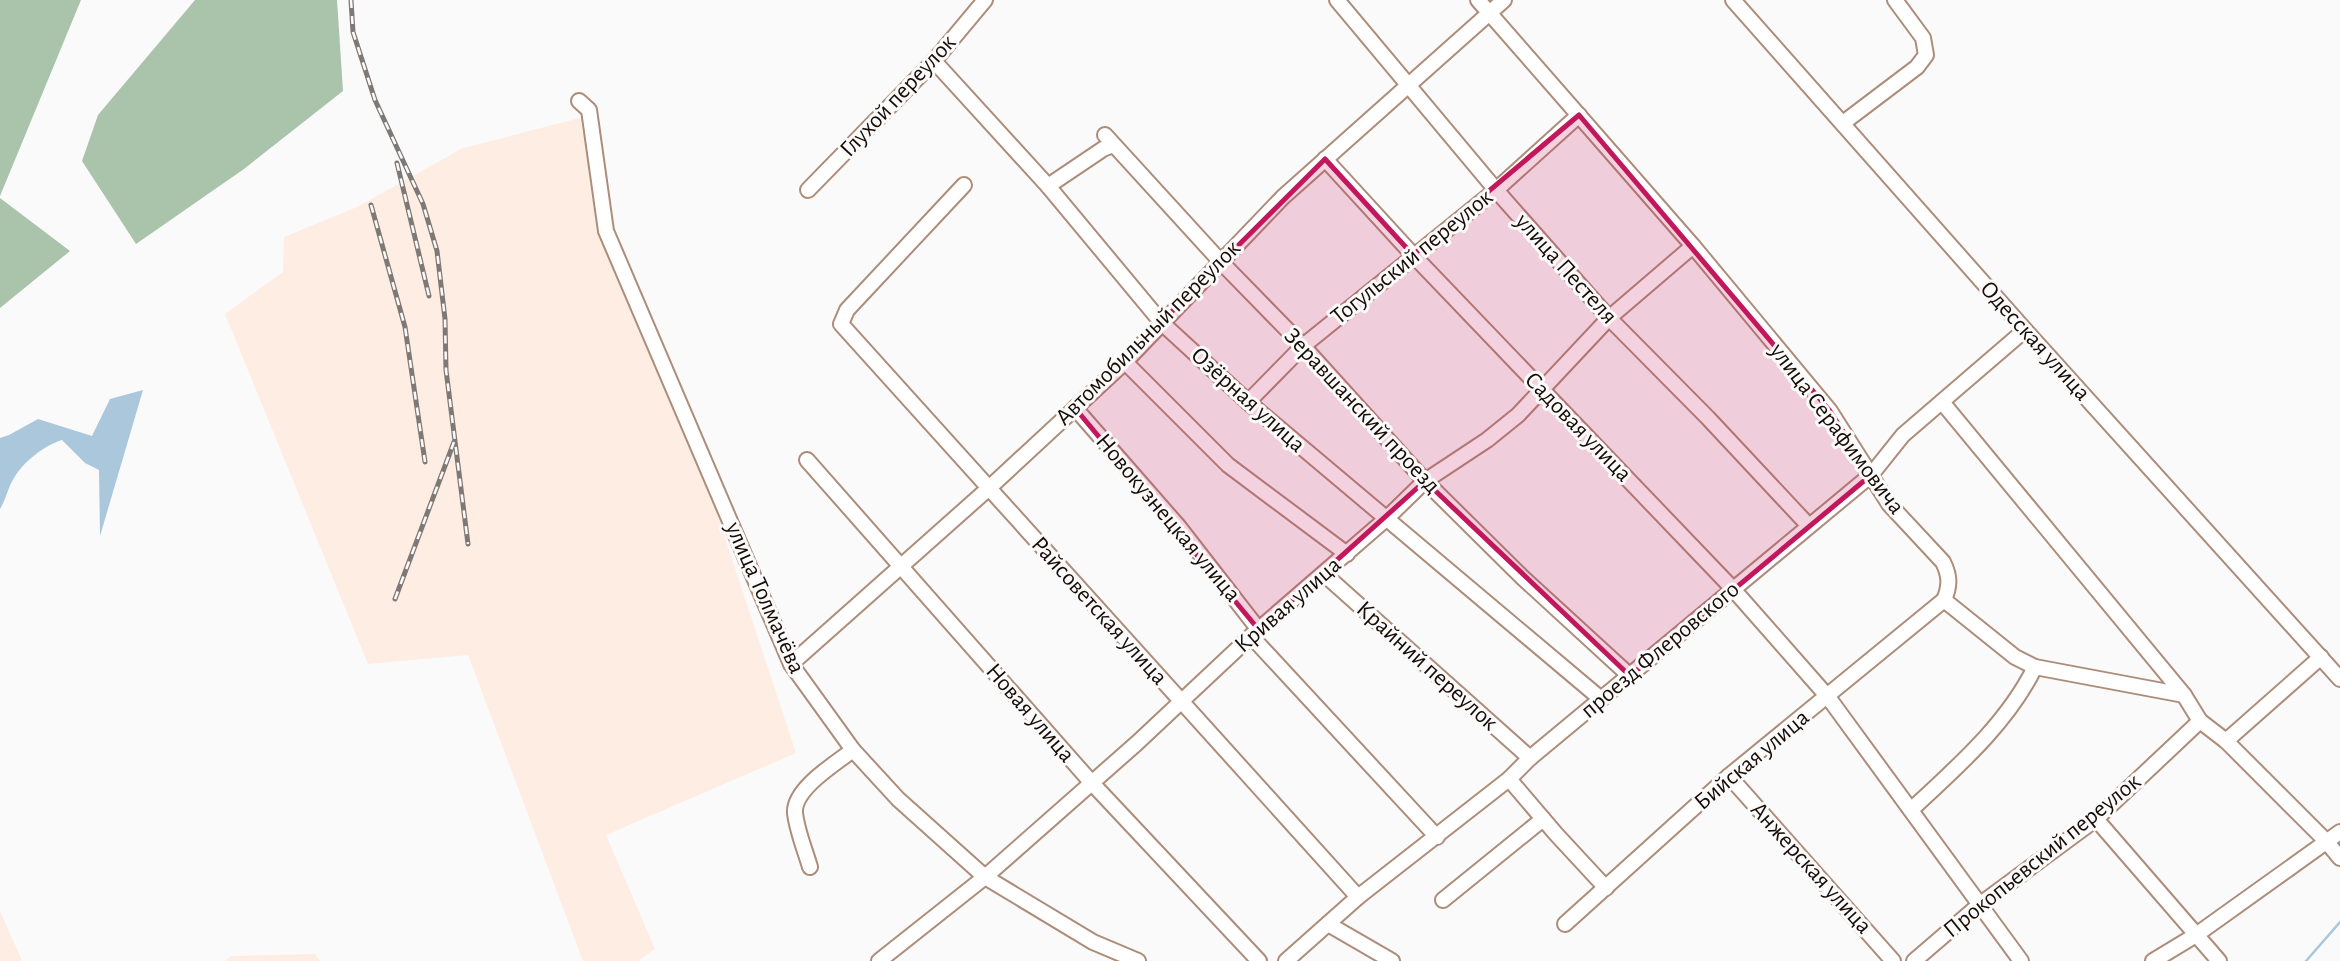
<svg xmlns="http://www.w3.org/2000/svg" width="2340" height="961" font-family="'Alegreya Sans',sans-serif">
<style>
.built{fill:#feede3}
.forest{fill:#aac3ab}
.water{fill:#aac7dc}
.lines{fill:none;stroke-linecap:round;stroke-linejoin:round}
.stream{stroke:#aac7dc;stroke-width:2.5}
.minor-casing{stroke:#ad8d7a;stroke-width:18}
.minor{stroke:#fff;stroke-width:14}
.rail-casing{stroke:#7f7975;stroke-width:5}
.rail{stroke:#fafafa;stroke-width:2.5;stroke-dasharray:8;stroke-linecap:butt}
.marked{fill:#c2185b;fill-opacity:0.2;stroke:#c2185b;stroke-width:5;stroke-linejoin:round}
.labels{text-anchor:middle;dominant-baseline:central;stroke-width:6;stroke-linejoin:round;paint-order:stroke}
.street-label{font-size:24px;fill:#170c05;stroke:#fafafa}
</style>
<rect width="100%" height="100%" fill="#fafafa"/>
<g class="built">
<path d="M580,118L606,252L704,474L796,753L606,835L655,949L638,961H583L468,655L368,664L225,314L283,272L284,237L357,207L463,148Z"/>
<path d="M0,911L22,961H0Z"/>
<path d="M315,954L320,961H225L231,956Z"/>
</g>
<g class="forest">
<path d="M0,0H81L0,196Z"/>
<path d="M195,0H337L343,91L244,169L136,244L82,161L98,115Z"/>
<path d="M0,198L70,251L0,308Z"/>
</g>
<path class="water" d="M143,390L100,536L99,470L85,463L62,440C45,445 23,462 14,478C8,487 6,499 0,509V438L9,435L38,419L92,436L110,399Z"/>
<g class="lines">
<path class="stream" d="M2306,961L2340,922"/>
<g class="minor-casing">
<g id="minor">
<path d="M1337,0L1496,190L1609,318L1708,418L1809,526"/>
<path d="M1478,0L1693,246L1830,411L1889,504L1943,562C1950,576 1950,586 1944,600L2015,657L2035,667L2184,695"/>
<path d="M1733,0L2025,330L2340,679"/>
<path d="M934,61L1048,186L1162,323L1248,402L1601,699"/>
<path d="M579,101L589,110L606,231L791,664L853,750L898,799L985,877L1093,942L1138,961"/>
<path d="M1843,123L1917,67L1926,55L1923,38L1895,0"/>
<path d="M1105,135L1221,262L1303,346L1425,481L1523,578L1630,676"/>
<path d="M1325,159L1413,255L1733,589L1828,697L2021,961"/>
<path d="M964,185L847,310L841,324L1358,897"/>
<path d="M1048,186L1103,149L1113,145"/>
<path d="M808,190L934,61L985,0"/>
<path d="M1125,362L1228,465L1347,554"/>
<path d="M1248,402L1303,346L1496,190L1579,115"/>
<path d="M1942,402L2184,695L2200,721L2226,741L2326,841L2340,858"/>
<path d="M1075,408L1179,527L1259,630"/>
<path d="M807,460L1091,782L1259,961"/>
<path d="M1324,574L1530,758"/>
<path d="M1251,636L1437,837"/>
<path d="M791,664L989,488L1125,362L1283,197L1504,0"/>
<path d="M2226,741L2321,657"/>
<path d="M1729,776L1893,961"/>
<path d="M1509,779L1556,834L1606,888"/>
<path d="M1911,810C1957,767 2007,724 2035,667"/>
<path d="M2096,819L2219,961"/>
<path d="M810,867C805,850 797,831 795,813C793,789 836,763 853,750"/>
<path d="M1443,900L1543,819"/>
<path d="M1328,924L1392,961"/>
<path d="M1565,924L1729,776L1944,600"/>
<path d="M879,961L985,877L1137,743L1251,636L1386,519L1425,481L1487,440L1518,415L1609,318L1693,246"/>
<path d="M1286,961L1358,897L1509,779L1530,758L1871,475L1903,435L2025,330"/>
<path d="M1914,961L1978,906L2096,819L2200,721"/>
<path d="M2153,961L2196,935L2340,832"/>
</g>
</g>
<use href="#minor" class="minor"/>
<g class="rail-casing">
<g id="rail">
<path d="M351,0L353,32L375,100L423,204L437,251L445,319L446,370L468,544"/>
<path d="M397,163L429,296"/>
<path d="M371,205L405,327L425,462"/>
<path d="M395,599L454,442"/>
</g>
</g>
<use href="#rail" class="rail"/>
</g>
<path class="marked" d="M1579,115L1830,411L1871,475L1630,676L1425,481L1259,630L1075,408L1325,159L1413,255Z"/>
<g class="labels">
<g class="street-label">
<text transform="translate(898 96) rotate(-47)">Глухой переулок</text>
<text transform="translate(1412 257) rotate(-39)">Тогульский переулок</text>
<text transform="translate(1566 269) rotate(48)">улица Пестеля</text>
<text transform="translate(1148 333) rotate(-45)">Автомобильный переулок</text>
<text transform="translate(2035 341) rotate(48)">Одесская улица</text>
<text transform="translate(1248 400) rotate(42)">Озёрная улица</text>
<text transform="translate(1362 411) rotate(47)">Зеравшанский проезд</text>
<text transform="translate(1578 427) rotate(46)">Садовая улица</text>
<text transform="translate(1837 429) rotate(53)">улица Серафимовича</text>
<text transform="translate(1168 518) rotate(50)">Новокузнецкая улица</text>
<text transform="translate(765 598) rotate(66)">улица Толмачёва</text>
<text transform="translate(1288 605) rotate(-41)">Кривая улица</text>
<text transform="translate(1099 611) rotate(48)">Райсоветская улица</text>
<text transform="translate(1660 650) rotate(-40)">проезд Флеровского</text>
<text transform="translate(1427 666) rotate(42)">Крайний переулок</text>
<text transform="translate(1030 713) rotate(49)">Новая улица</text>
<text transform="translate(1752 760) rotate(-40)">Бийская улица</text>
<text transform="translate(2042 856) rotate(-39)">Прокопьевский переулок</text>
<text transform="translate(1811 868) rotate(48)">Анжерская улица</text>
</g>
</g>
</svg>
